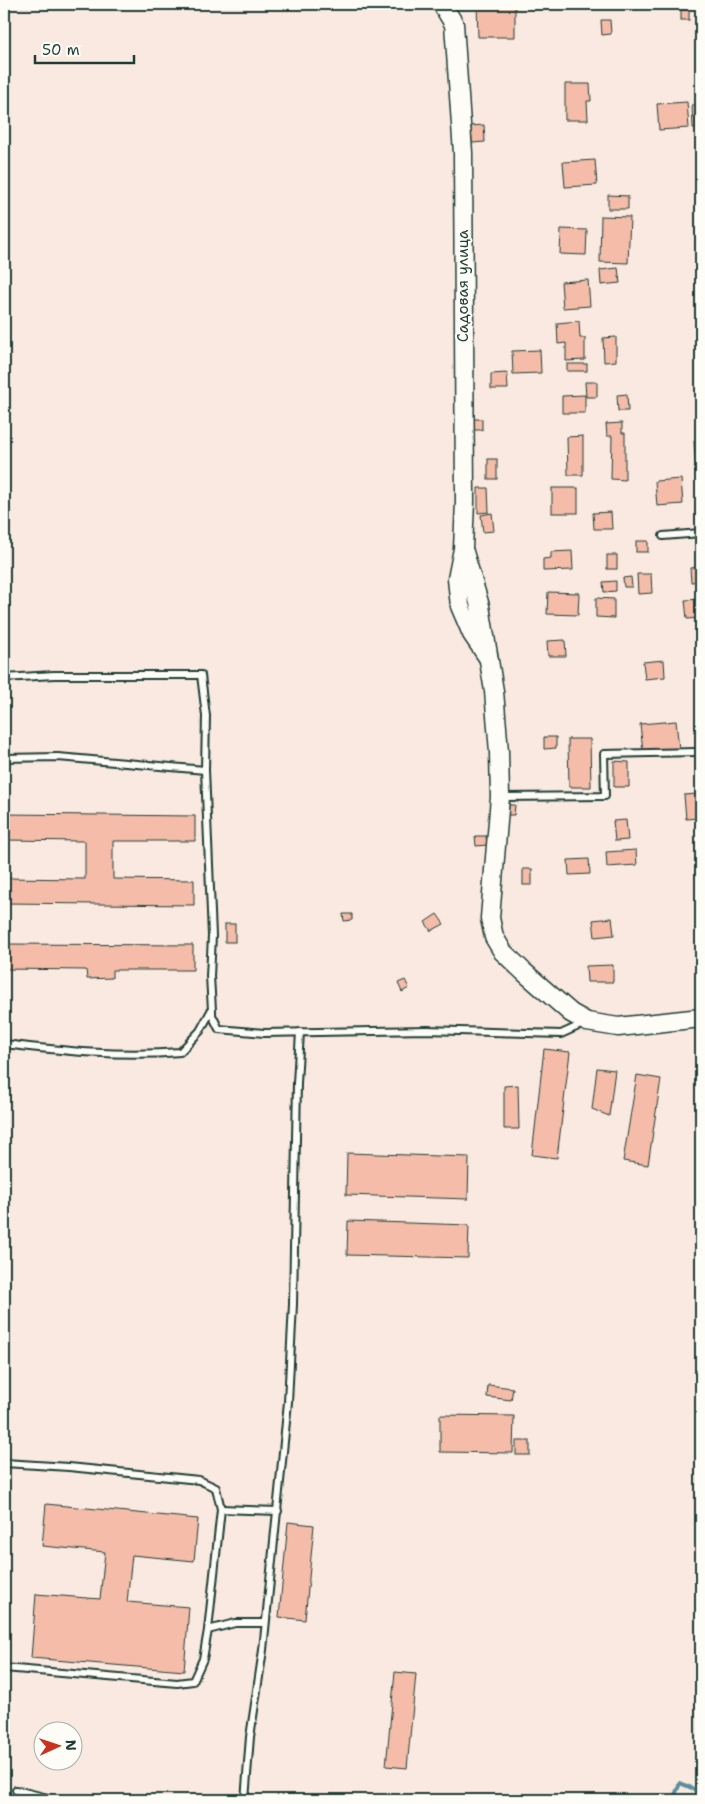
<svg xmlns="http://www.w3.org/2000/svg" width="705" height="1804" font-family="'Shantell Sans',sans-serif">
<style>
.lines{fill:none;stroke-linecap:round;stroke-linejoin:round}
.stream{stroke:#5a8f9d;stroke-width:4}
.building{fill:#f4bca9;stroke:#1f3d34}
.lane-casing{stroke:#1f3d34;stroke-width:10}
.secondary-casing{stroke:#1f3d34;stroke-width:21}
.lane{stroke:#fdfcf7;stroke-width:6}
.secondary{stroke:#fdfcf7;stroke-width:18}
.labels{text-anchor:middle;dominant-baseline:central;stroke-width:4;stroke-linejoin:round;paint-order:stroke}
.street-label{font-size:15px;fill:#1f3d34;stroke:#fdfcf7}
</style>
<rect width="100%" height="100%" fill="#fae9e0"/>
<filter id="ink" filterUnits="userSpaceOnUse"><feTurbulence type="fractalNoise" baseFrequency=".02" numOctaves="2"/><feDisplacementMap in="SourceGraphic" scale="10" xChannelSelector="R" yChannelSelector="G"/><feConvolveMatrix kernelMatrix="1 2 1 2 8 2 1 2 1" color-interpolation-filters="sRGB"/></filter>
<g filter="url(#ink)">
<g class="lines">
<path class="stream" d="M673,1800L680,1783L694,1789L701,1795"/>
</g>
<g class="building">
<path d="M477,4H515V37H478Z"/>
<path d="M698,4H701V11L698,12Z"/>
<rect x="681" y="10" width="8" height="10"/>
<path d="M601,20H610L611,34L602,35Z"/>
<path d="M565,84H590L591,101H587L588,120H565Z"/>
<path d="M687,102L689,128L659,130L657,104Z"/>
<path d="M692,105H701V128H693Z"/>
<path d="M484,125L485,142L472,143L471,126Z"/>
<path d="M595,160L597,185L565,187L563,162Z"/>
<path d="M608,195L628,196V209H608Z"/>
<path d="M601,216L630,217L628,263L600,262Z"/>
<path d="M561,229L587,230L586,255L560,254Z"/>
<path d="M618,268L620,283L601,285L600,270Z"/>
<path d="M588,280L590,306L563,308L561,282Z"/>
<path d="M579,321L580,338H585V360L566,361V343L558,344L557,323Z"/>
<path d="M616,337V361L604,362L603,338Z"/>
<path d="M540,350L541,373L513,374L512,351Z"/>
<rect x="567" y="364" width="20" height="7"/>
<path d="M507,373L508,389H491V374Z"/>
<path d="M585,382H597V397H586Z"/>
<path d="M627,394L628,411H618L617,395Z"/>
<path d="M585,395V413H562V396Z"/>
<rect x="469" y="419" width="13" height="11"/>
<path d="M622,423V433H625V480L611,479L612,436H607L606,424Z"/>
<path d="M583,436V475H568L567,437Z"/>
<path d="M694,441H701V469H696Z"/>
<rect x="488" y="459" width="9" height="20"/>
<path d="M681,479L683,504L657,506L655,481Z"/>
<path d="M478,488H488L489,512L478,513Z"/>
<rect x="552" y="488" width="26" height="25"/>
<path d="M611,512L612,529H594L593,513Z"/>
<path d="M492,513L494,531L483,532L481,515Z"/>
<rect x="636" y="541" width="12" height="11"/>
<path d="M572,551L573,570L543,571V559L551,558V552Z"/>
<rect x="607" y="555" width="10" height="14"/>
<path d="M701,567V581L691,582L690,568Z"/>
<path d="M637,574H651L652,593L638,594Z"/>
<path d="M631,577L632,587H624L623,578Z"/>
<path d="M616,581V591L604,592L603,582Z"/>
<path d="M548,592L579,593L578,615L547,614Z"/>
<path d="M596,598L614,599V618L596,617Z"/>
<path d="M701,599V618L687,619L685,600Z"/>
<path d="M565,640L566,656H548L547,641Z"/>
<path d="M664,660L665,677L645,679L643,662Z"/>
<path d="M676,721L679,749L643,751L640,724Z"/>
<path d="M544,737H556V748L544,749Z"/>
<path d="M568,739H590L591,787H569Z"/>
<path d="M614,761L629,762V787H614Z"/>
<path d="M698,794L699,818L686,819L684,795Z"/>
<path d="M509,805H515L514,815H508Z"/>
<path d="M4,814L195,816V841H113V879L194,880V905L4,903V878L85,879V841L4,840Z"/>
<path d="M626,820L628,840L615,841L613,821Z"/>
<path d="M475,836H486L487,845L476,846Z"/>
<path d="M636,850L637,865L607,867L606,852Z"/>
<path d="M589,859L590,874L569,875L568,860Z"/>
<rect x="523" y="869" width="9" height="16"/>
<path d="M343,914H352V920L344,921Z"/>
<path d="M437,914L444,924L431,931L425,922Z"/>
<path d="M612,918L614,935L595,937L593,920Z"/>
<rect x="225" y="924" width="10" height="18"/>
<path d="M4,944L193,945V970H112V978L87,979L86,970L4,969Z"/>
<path d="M613,965V982H587L586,966Z"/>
<path d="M405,980L409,988L402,992L398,983Z"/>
<path d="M544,1049L570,1052L557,1158L532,1155Z"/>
<path d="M597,1068L615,1070L609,1116L592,1109Z"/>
<path d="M637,1075L661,1079L648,1165L623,1161Z"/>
<path d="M518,1085L519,1129H504V1086Z"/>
<path d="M347,1153L469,1157L468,1199L346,1195Z"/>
<path d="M348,1221L469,1225L468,1258L347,1255Z"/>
<path d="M488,1385L513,1388L511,1400L487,1397Z"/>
<path d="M440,1415L514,1416L513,1453L440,1452Z"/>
<rect x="516" y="1441" width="14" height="14"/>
<path d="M46,1504L198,1519L194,1561L132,1555L127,1602L189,1607L184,1671L31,1658L36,1594L100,1599L105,1552L42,1546Z"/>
<path d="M288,1522L314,1525L305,1620L279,1617Z"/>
<path d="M395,1672L416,1674L407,1768L386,1766Z"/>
</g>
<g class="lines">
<g class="lane-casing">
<g id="lane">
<path d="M663,536L701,533"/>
<path d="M4,678L54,675H201L206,716L205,770L212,936L210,976L212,1010V1015L219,1029L264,1033L427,1030L561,1034L583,1024"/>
<path d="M4,758L58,757L205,770"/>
<path d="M501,797L605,796L604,754L696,752"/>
<path d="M4,1044C62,1051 122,1057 180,1052L200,1031L211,1011"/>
<path d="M4,1463L69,1467L199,1480L216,1488L221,1509L208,1630"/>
<path d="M221,1509L278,1511"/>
<path d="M4,1668L177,1683L193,1681L203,1659L208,1630L235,1623H265"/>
<path d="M16,1790L56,1800"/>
<path d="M245,1800L250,1737L263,1650L288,1402L293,1304L297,1083L300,1032"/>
</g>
</g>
<g class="secondary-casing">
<g id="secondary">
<path d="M442,4L454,24L463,153L465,501L463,549L457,579L460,606L472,634L487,656"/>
<path d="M464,552L480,606L494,691L499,752L500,797L490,918L494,937L503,952L524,972L571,1013L587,1022L618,1027L701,1018"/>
</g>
</g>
<use href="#lane" class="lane"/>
<use href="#secondary" class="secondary"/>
</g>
</g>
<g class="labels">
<g class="street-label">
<text transform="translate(463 286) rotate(-90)">Садовая улица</text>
</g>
</g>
<rect width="705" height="1804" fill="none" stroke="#fdfcf7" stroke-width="20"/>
<rect x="10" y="10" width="685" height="1784" fill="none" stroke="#1f3d34" stroke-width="2" filter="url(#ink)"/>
<g transform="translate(58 1746) rotate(87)"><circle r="24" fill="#fdfcf7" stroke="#a4b0a9"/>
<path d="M0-4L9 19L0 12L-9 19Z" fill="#c8321e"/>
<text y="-8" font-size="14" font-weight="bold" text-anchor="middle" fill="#1f3d34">N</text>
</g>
<path d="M35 55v8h99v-8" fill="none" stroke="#1f3d34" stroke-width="2.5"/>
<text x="42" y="55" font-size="15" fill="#1f3d34" stroke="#fdfcf7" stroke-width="4" paint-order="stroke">50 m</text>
</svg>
